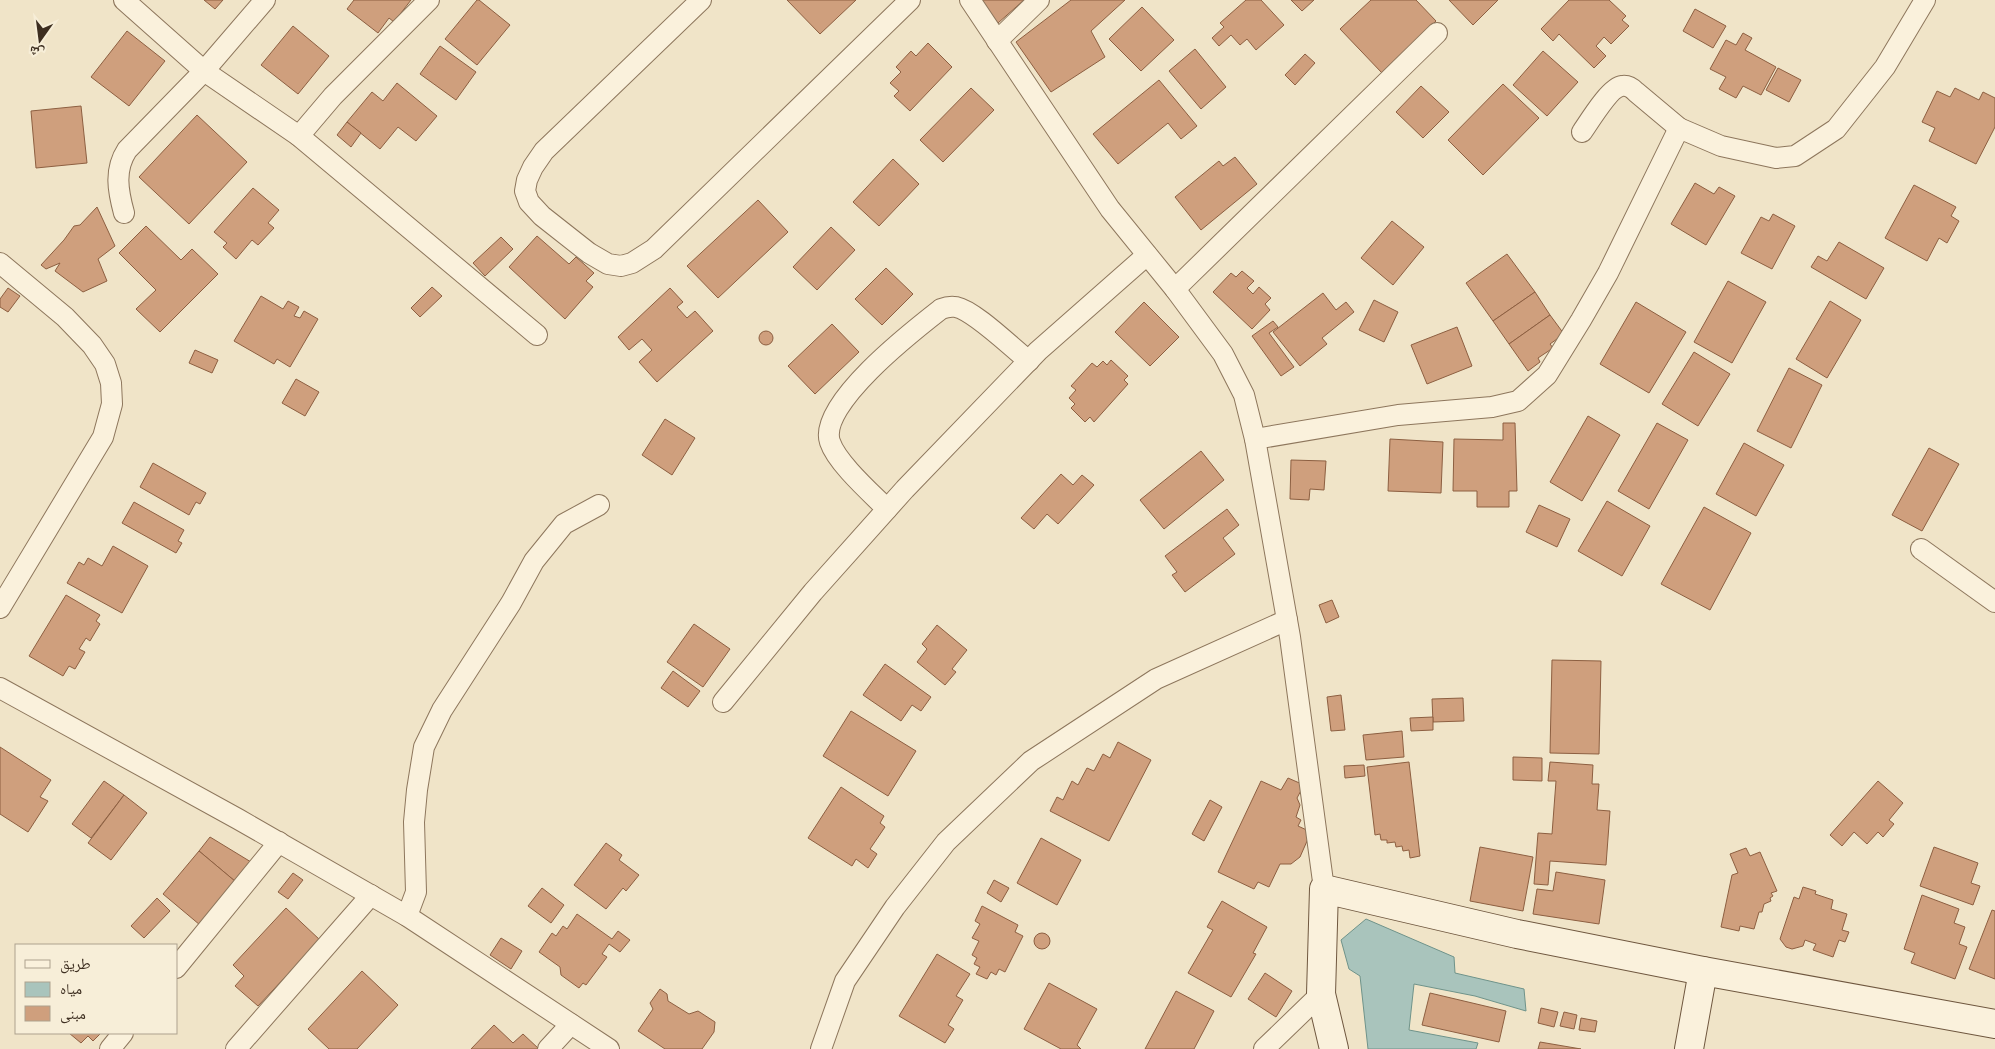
<svg xmlns="http://www.w3.org/2000/svg" width="1995" height="1049" font-family="Merriweather,'Noto Naskh Arabic',serif">
<rect width="100%" height="100%" fill="#f0e4c8"/>
<path fill="#a9c4bc" stroke="#6f938a" d="M1366,919L1454,957L1455,973L1524,989L1526,1011L1475,996L1414,984L1409,1030L1478,1043L1476,1049H1368L1360,976L1349,969L1341,940Z"/>
<g fill="#cf9f7d" stroke="#8d5f41">
<path d="M204,0H223L215,9Z"/>
<path d="M354,0H411L394,22L389,18L378,33L347,9Z"/>
<path d="M477,0H479L510,25L477,65L445,39Z"/>
<path d="M787,0H856L820,34Z"/>
<path d="M978,0H1024L998,23Z"/>
<path d="M1071,0H1125L1091,31L1105,57L1051,92L1016,42Z"/>
<path d="M1246,0H1261L1284,25L1256,50L1247,39L1240,45L1231,35L1219,46L1212,38L1224,27L1220,23Z"/>
<path d="M1291,0H1314L1302,11Z"/>
<path d="M1371,0H1416L1436,21L1382,73L1340,29Z"/>
<path d="M1449,0H1498L1473,25Z"/>
<path d="M1569,0H1609L1626,16L1622,20L1629,26L1611,44L1604,37L1596,46L1606,56L1594,68L1559,34L1553,41L1541,29Z"/>
<path d="M1142,7L1174,40L1141,71L1109,39Z"/>
<path d="M1695,9L1726,26L1713,48L1683,31Z"/>
<path d="M293,26L329,56L298,94L261,65Z"/>
<path d="M127,31L165,61L129,106L91,77Z"/>
<path d="M1743,33L1752,38L1745,50L1776,67L1761,95L1743,86L1736,98L1719,89L1726,77L1710,69L1726,40L1736,45Z"/>
<path d="M928,43L952,67L910,111L894,96L899,91L890,83L901,72L896,67L911,51L916,56Z"/>
<path d="M440,46L476,72L456,100L420,74Z"/>
<path d="M1195,49L1226,87L1201,109L1169,71Z"/>
<path d="M1543,51L1578,82L1547,116L1513,85Z"/>
<path d="M1305,54L1315,63L1295,85L1285,75Z"/>
<path d="M1778,68L1801,80L1789,102L1766,90Z"/>
<path d="M1159,80L1197,126L1181,139L1168,123L1118,164L1093,134Z"/>
<path d="M397,83L437,116L416,141L398,127L380,149L347,122L372,92L383,101Z"/>
<path d="M1503,84L1539,118L1483,175L1448,140Z"/>
<path d="M1421,86L1449,112L1423,138L1396,112Z"/>
<path d="M971,88L994,110L943,162L920,140Z"/>
<path d="M1955,88L1979,100L1983,92L1995,98V127L1976,164L1929,141L1935,128L1922,122L1937,91L1950,97Z"/>
<path d="M81,106L87,163L36,168L31,111Z"/>
<path d="M197,115L247,162L189,224L139,177Z"/>
<path d="M347,122L361,133L351,147L337,135Z"/>
<path d="M1235,157L1257,184L1201,230L1175,197L1219,161L1223,166Z"/>
<path d="M893,159L919,184L879,226L853,202Z"/>
<path d="M1695,183L1714,194L1719,187L1735,196L1706,245L1671,224Z"/>
<path d="M1914,185L1956,207L1951,216L1959,221L1947,243L1939,238L1927,261L1885,238Z"/>
<path d="M253,188L279,210L268,223L274,228L258,245L252,240L236,259L223,247L227,243L214,232Z"/>
<path d="M758,200L788,232L718,298L687,266Z"/>
<path d="M97,207L115,246L98,259L107,281L83,292L55,271L60,263L46,269L41,265L64,240L74,226L80,225Z"/>
<path d="M1773,214L1795,226L1772,269L1741,253L1761,217L1769,221Z"/>
<path d="M1392,221L1424,247L1393,285L1361,258Z"/>
<path d="M146,226L181,260L192,249L218,274L160,332L136,309L156,290L119,253Z"/>
<path d="M831,227L855,250L817,290L793,267Z"/>
<path d="M537,236L569,264L576,257L594,273L586,281L593,287L565,319L509,267Z"/>
<path d="M501,237L513,249L485,276L473,263Z"/>
<path d="M1839,242L1884,268L1866,299L1811,267L1818,256L1827,261Z"/>
<path d="M1507,254L1535,292L1493,321L1466,283Z"/>
<path d="M886,268L913,294L882,325L855,299Z"/>
<path d="M1242,271L1254,281L1247,288L1253,294L1259,287L1271,298L1265,304L1270,310L1252,329L1213,292L1231,273L1236,277Z"/>
<path d="M1728,281L1766,302L1732,363L1694,342Z"/>
<path d="M432,287L442,296L420,317L411,308Z"/>
<path d="M8,288L20,296L8,312L0,307V299Z"/>
<path d="M670,288L683,302L677,307L687,318L695,311L713,331L657,382L639,362L652,350L642,339L629,350L618,337Z"/>
<path d="M1535,292L1550,315L1509,344L1493,321Z"/>
<path d="M1323,293L1336,310L1346,302L1354,312L1322,338L1327,344L1300,366L1273,332Z"/>
<path d="M261,296L283,309L288,301L299,307L294,316L300,318L304,311L318,319L290,367L277,359L274,364L234,341Z"/>
<path d="M1374,300L1398,312L1384,342L1359,330Z"/>
<path d="M1830,301L1861,320L1827,378L1796,359Z"/>
<path d="M1144,302L1179,337L1150,366L1115,332Z"/>
<path d="M1636,302L1686,332L1649,393L1600,364Z"/>
<path d="M1550,315L1564,334L1550,344L1553,348L1538,358L1540,362L1528,371L1509,344Z"/>
<path d="M1273,321L1278,327L1269,333L1294,367L1281,376L1252,336Z"/>
<path d="M832,324L859,352L815,394L788,366Z"/>
<path d="M1457,327L1472,366L1427,384L1411,345Z"/>
<circle cx="766" cy="338" r="7"/>
<path d="M195,350L218,360L212,373L189,363Z"/>
<path d="M1694,352L1730,374L1698,426L1662,404Z"/>
<path d="M1111,360L1128,376L1124,380L1128,384L1094,422L1090,417L1085,422L1071,408L1075,404L1069,398L1076,390L1071,386L1092,363L1097,367L1103,361L1107,365Z"/>
<path d="M1789,368L1822,385L1791,448L1757,431Z"/>
<path d="M296,379L319,392L305,416L282,403Z"/>
<path d="M1588,416L1620,435L1582,501L1550,482Z"/>
<path d="M665,419L695,438L672,475L642,455Z"/>
<path d="M1503,423H1515L1517,491H1509V507H1477V491H1453L1454,439L1503,440Z"/>
<path d="M1657,423L1688,440L1649,509L1618,491Z"/>
<path d="M1390,439L1443,442L1441,493L1388,491Z"/>
<path d="M1744,443L1784,465L1756,516L1716,494Z"/>
<path d="M1929,448L1959,464L1922,531L1892,515Z"/>
<path d="M1201,451L1224,480L1164,529L1140,500Z"/>
<path d="M1291,460L1326,461L1324,490L1310,489L1309,500L1290,499Z"/>
<path d="M153,463L206,493L200,504L196,502L189,515L140,487Z"/>
<path d="M1061,474L1073,485L1082,475L1094,485L1058,524L1047,514L1034,529L1021,518Z"/>
<path d="M1607,501L1650,526L1622,576L1578,551Z"/>
<path d="M134,502L184,530L178,541L182,543L176,553L122,523Z"/>
<path d="M1539,505L1570,519L1557,547L1526,532Z"/>
<path d="M1704,507L1751,533L1710,610L1661,584Z"/>
<path d="M1227,509L1239,525L1223,538L1235,554L1185,592L1172,575L1177,572L1165,556Z"/>
<path d="M113,546L148,566L122,613L67,583L79,562L84,565L88,558L102,566Z"/>
<path d="M66,595L100,615L96,621L100,624L90,641L86,638L79,649L85,652L75,669L69,666L63,676L29,656Z"/>
<path d="M1332,600L1339,617L1326,623L1319,605Z"/>
<path d="M694,624L730,649L703,687L667,662Z"/>
<path d="M937,625L967,650L952,669L956,672L945,685L917,662L927,649L922,644Z"/>
<path d="M1552,660L1601,661L1599,754L1550,753Z"/>
<path d="M885,664L931,697L921,711L912,705L901,721L863,695Z"/>
<path d="M673,671L700,691L688,707L661,688Z"/>
<path d="M1341,695L1345,730L1331,731L1327,697Z"/>
<path d="M1463,698L1464,721L1433,722L1432,699Z"/>
<path d="M851,711L916,751L888,796L823,756Z"/>
<path d="M1433,717V730L1411,731L1410,718Z"/>
<path d="M1402,731L1404,757L1366,760L1363,735Z"/>
<path d="M1118,742L1151,760L1109,841L1050,811L1057,797L1063,800L1072,781L1078,785L1087,768L1094,771L1103,754L1110,758Z"/>
<path d="M0,747L51,780L40,797L48,801L28,832L0,814Z"/>
<path d="M1513,757L1542,758V781L1513,780Z"/>
<path d="M1409,762L1420,856L1410,858L1409,850L1403,851L1402,846L1396,847L1395,842L1387,843V840H1381L1380,834L1375,835L1367,767Z"/>
<path d="M1550,762L1593,765L1592,784H1599L1597,810L1610,811L1606,865L1550,861L1548,885L1534,884L1538,833L1552,834L1556,781H1548Z"/>
<path d="M1364,765L1365,776L1345,778L1344,766Z"/>
<path d="M1288,778L1304,785L1297,798L1300,805L1296,817L1301,820L1298,826L1311,832L1300,857L1291,864H1280L1269,887L1258,882L1254,889L1218,872L1261,781L1281,790Z"/>
<path d="M104,781L124,795L91,838L72,824Z"/>
<path d="M1878,781L1903,803L1889,820L1894,824L1883,837L1878,832L1867,844L1854,832L1842,846L1830,835Z"/>
<path d="M841,787L884,816L880,823L885,827L870,849L877,854L868,868L856,859L852,866L808,838Z"/>
<path d="M124,795L147,813L111,860L88,843Z"/>
<path d="M1210,800L1222,807L1204,841L1192,834Z"/>
<path d="M210,837L251,862L236,882L199,851Z"/>
<path d="M1041,838L1081,860L1057,905L1017,883Z"/>
<path d="M606,843L622,855L619,860L639,875L626,891L623,888L606,909L574,885Z"/>
<path d="M1480,847L1533,857L1523,911L1470,901Z"/>
<path d="M1934,847L1978,863L1971,883L1980,886L1973,905L1920,886Z"/>
<path d="M1746,848L1750,856L1760,852L1777,891L1771,893L1773,896L1770,898L1771,901L1764,904L1762,912H1759L1754,929L1740,926L1739,931L1721,927L1732,875L1738,873L1730,854Z"/>
<path d="M199,851L236,882L200,925L163,894Z"/>
<path d="M1556,872L1605,880L1599,924L1533,914L1537,889L1553,891Z"/>
<path d="M293,873L303,880L288,899L278,892Z"/>
<path d="M994,880L1009,888L1001,902L987,893Z"/>
<path d="M1803,887L1816,891L1815,894L1833,900L1831,909L1847,914L1842,930L1849,932L1845,942L1839,940L1833,957L1813,950L1816,944L1805,940L1803,946L1792,949L1786,947L1780,939L1794,897L1799,899Z"/>
<path d="M542,888L564,905L551,923L528,906Z"/>
<path d="M1922,895L1959,909L1954,923L1965,927L1959,944L1967,947L1955,979L1911,963L1915,953L1904,949Z"/>
<path d="M157,898L170,911L144,938L131,926Z"/>
<path d="M1222,901L1267,927L1253,953L1256,954L1231,997L1188,973L1213,930L1207,927Z"/>
<path d="M982,906L1018,925L1015,932L1023,936L1005,972L999,969L996,975L991,972L987,979L976,974L980,967L974,964L977,958L972,955L979,941L972,938L980,924L975,921Z"/>
<path d="M286,908L320,940L258,1006L235,986L244,976L233,965Z"/>
<path d="M1992,910L1995,911V979L1969,969Z"/>
<path d="M577,914L612,939L618,931L630,940L620,952L609,944L602,954L607,957L586,985L583,983L579,988L561,975L560,967L539,952L552,933L556,936L563,926L567,929Z"/>
<circle cx="1042" cy="941" r="8"/>
<path d="M501,938L522,951L511,969L490,955Z"/>
<path d="M937,954L970,974L956,996L963,1000L948,1025L954,1029L945,1043L899,1016Z"/>
<path d="M362,971L398,1005L357,1049H329L308,1029Z"/>
<path d="M1265,973L1292,991L1276,1017L1248,999Z"/>
<path d="M1049,983L1097,1009L1077,1045L1081,1049H1061L1024,1029Z"/>
<path d="M660,989L667,994L668,1001L689,1014L698,1011L715,1022L714,1032L702,1049H665L638,1031L653,1009L650,1003Z"/>
<path d="M1176,991L1214,1011L1194,1049H1145Z"/>
<path d="M1430,993L1506,1011L1499,1042L1422,1025Z"/>
<path d="M1541,1008L1558,1012L1554,1027L1538,1023Z"/>
<path d="M1564,1012L1577,1015L1574,1029L1560,1026Z"/>
<path d="M1581,1018L1597,1021L1595,1032L1579,1030Z"/>
<path d="M494,1025L513,1043L523,1034L539,1049H471Z"/>
<path d="M69,1033H101L93,1041L88,1036L81,1043Z"/>
<path d="M1540,1042L1581,1049H1538Z"/>
</g>
<g fill="none" stroke-linecap="round" stroke-linejoin="round">
<g stroke="#8d765c" stroke-width="22">
<g id="street">
<path d="M124,0L204,71L299,136L537,335"/>
<path d="M701,0L544,151L533,167L527,180L525,191L529,202L542,216L589,253L608,264L621,266L632,263L654,249L910,0"/>
<path d="M970,0L1110,209L1175,289L1223,354L1244,395L1255,439L1290,637L1324,889"/>
<path d="M997,41L1039,0"/>
<path d="M1582,132C1589,122 1610,87 1622,86C1628,85 1632,88 1636,92L1679,128"/>
<path d="M299,136L333,96L429,0"/>
<path d="M124,213C118,191 114,170 127,150L204,71L265,0"/>
<path d="M0,263L65,317L92,345L105,364L111,383L112,404L103,437L0,608"/>
<path d="M1175,289L1437,33"/>
<path d="M1255,439L1398,415L1492,407L1518,401L1547,375L1581,320L1608,273L1679,128L1721,146L1776,158L1795,156L1836,129L1885,67L1925,0"/>
<path d="M887,509C871,493 837,463 830,442C817,405 914,330 941,309C946,307 950,306 956,307C975,311 1012,348 1029,361"/>
<path d="M1921,549L1995,602"/>
<path d="M0,688L238,819L407,916L609,1049"/>
<path d="M723,702L813,592L905,489L1038,351L1147,255"/>
<path d="M407,916L416,892L414,822L417,790L424,747L442,710L511,603L534,561L564,524L599,505"/>
<path d="M176,968L279,842"/>
<path d="M110,1049L123,1033"/>
<path d="M236,1049L371,895"/>
<path d="M548,1049L571,1024"/>
<path d="M821,1049L845,981L895,907L946,842L1031,761L1156,679L1287,620"/>
<path d="M1264,1049L1321,994"/>
</g>
</g>
<g stroke="#6f573f" stroke-width="30">
<g id="secondary">
<path d="M1334,1049L1321,994L1324,889L1517,934L1703,971L1995,1024"/>
<path d="M1689,1049L1703,971"/>
</g>
</g>
<use href="#street" stroke="#faf1dc" stroke-width="20"/>
<use href="#secondary" stroke="#faf1dc" stroke-width="28"/>
</g>
<rect x="15" y="944" width="162" height="90" fill="#f7eed8" stroke="#ada18e"/>
<rect x="25" y="960" width="25" height="8" fill="#faf1dc" stroke="#ada18e"/>
<text x="60" y="969" font-size="15" fill="#3d2e20">طريق</text>
<rect x="25" y="982" width="25" height="15" fill="#a9c4bc" stroke="#ada18e"/>
<text x="60" y="994" font-size="15" fill="#3d2e20">مياه</text>
<rect x="25" y="1006" width="25" height="15" fill="#cf9f7d" stroke="#ada18e"/>
<text x="60" y="1019" font-size="15" fill="#3d2e20">مبنى</text>
<g transform="translate(40 40) rotate(194)" stroke="#f7eed8" stroke-width="4" paint-order="stroke">
<path d="M0-4L9 19L0 12L-9 19Z" fill="#3d2e20"/>
<text y="-8" font-size="14" font-weight="bold" text-anchor="middle" fill="#3d2e20">ش</text>
</g>
</svg>
